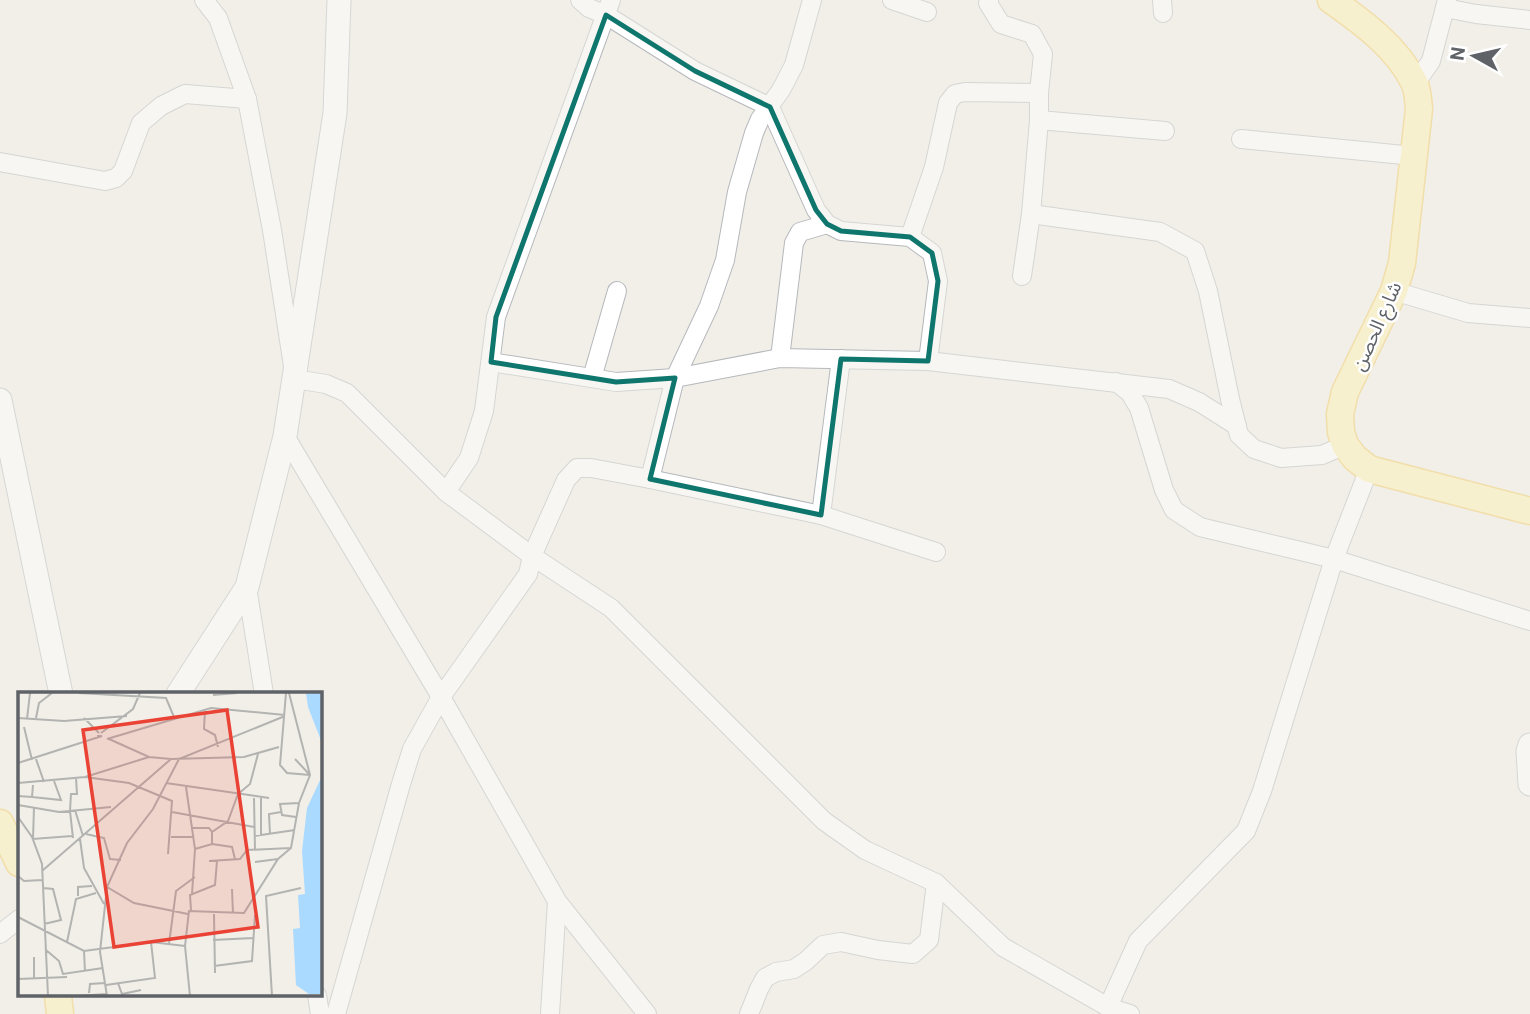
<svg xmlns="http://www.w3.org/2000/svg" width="1530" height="1014" font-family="Roboto,'Noto Sans Arabic',sans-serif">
<rect width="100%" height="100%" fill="#f1efe8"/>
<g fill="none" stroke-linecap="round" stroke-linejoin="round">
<g stroke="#b5b8bc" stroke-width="20">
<g id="street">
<path d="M204,0L218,18L247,99L272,230L295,379L326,384L347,393L446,492L532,556L611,608L824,821L865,850L936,883L1003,947L1108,1007L1130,1014"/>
<path d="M580,0L589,8L606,15L695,71L770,107L816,210L827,224L841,231L910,237L932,253L938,281L928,361"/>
<path d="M892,0L927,12"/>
<path d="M989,0L988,3L1001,24L1032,34L1043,54L1039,93V120L1031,214L1022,276"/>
<path d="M1162,0L1163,13"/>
<path d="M1445,8L1476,14L1530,20"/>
<path d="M1415,84L1431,61L1447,0"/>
<path d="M1039,120L1165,131"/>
<path d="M1241,139L1414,156"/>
<path d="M0,162L105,181L116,178L123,171L141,123L161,106L185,94L247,99"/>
<path d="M1031,214L1160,232L1195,251L1208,291L1230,399L1239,435L1254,449L1281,458L1322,455L1345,445"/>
<path d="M910,237L934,167L948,103L955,94L965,92L1039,93"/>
<path d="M1394,291L1468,313L1530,318"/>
<path d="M780,358L794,243L800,232L827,224"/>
<path d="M491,362L616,382L675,378L780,358L928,361L1169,389L1199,402L1237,426"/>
<path d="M592,378L617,291"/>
<path d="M1116,382L1130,393L1139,408L1164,490L1174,510L1200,527L1334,559L1530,621"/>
<path d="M285,436L441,697L557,901L647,1014"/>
<path d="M650,479L675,378L709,306L725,260L737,192L754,133L760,119L781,90L794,65L812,0"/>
<path d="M446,492L469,458L484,411L496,317L611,0"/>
<path d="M821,515L841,359"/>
<path d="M247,587L264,694"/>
<path d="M0,934L19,919"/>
<path d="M317,995L320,1014"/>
<path d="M1108,1007L1138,941L1246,831L1262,791L1334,559L1369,469"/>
<path d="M336,1014L401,784L412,749L441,697L528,574L532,556L566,480L577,468H591L650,479L821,515L936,552"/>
<path d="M550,1014L557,901"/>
<path d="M749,1014L759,989L765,978L776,972L794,969L806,961L823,945L841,942L878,950L913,954L929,940L936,883"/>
</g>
</g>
<g stroke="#b6babf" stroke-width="25">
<g id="secondary">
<path d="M0,400L61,694"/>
<path d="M178,694L247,587L285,436L335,113L339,0"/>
<path d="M1530,745L1528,751L1530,784"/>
</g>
</g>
<g stroke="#f2c960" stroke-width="29">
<g id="primary">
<path d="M1331,0C1362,22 1397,47 1414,82C1418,90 1418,100 1419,109L1402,263L1394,291L1345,392L1340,414L1341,432L1345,445L1355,458L1369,469L1530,511"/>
<path d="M0,823L19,863"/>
<path d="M58,995L60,1014"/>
</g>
</g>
<use href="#street" stroke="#fff" stroke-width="18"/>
<use href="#secondary" stroke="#fff" stroke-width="23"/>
<use href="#primary" stroke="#fff2af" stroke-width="26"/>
</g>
<path d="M0 0H1530V1014H0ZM606,15L695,71L770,107L816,210L827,224L841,231L910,237L932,253L938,281L928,361L841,359L821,515L650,479L675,378L616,382L491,362L496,317Z" fill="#f1efe8" fill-opacity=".55" fill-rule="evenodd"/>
<path fill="none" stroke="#0f766e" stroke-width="5" stroke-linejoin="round" d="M606,15L695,71L770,107L816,210L827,224L841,231L910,237L932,253L938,281L928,361L841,359L821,515L650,479L675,378L616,382L491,362L496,317Z"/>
<g text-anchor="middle" stroke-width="5" stroke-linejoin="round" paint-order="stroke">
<g font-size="19" fill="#5f6368" stroke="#fff">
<text transform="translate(1376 326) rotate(-66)" y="7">شارع الحصن</text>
</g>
</g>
<g transform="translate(18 692)">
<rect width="304" height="304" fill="#f1efe8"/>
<path d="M288,1H304V51L290,15ZM304,84V302H291L278,293L275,237L282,236L280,203L287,202L284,159L289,116Z" fill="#aadaff"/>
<path fill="none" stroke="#b3b3b1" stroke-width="2" d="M61,1L148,6L156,25M268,1L262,73L269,81L292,83M195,3L219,1M187,18L186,37L197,43L200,55M0,26L46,29L109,24M18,26L21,11L34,1M66,26L81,41M9,27L12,1M6,35L14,68M83,41L115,17L122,1M89,47L193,16L267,23M91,47L131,65L153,67L226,65L261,55M18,67L26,90M277,67L292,83M0,71L84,44H79M67,85L111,91L154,109L150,162M0,91L67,85L131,65M148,91L251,106M168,95L177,157L174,202M0,104L14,105L15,93M14,105L43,108L36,89M236,106L237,158M0,113L41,120L93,115M16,115L15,147L54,144M57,118L65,144M154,120L236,135M0,125L14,145L24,172L30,304M278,125L264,123L262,112L281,111M174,136H191L194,140M68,142L86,146L92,167L103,168M252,142L251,122L263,120M243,143V106M236,144L277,138M153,145H175M55,146L52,119L53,102H59L58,86M62,147L66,176L86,212M194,152V140L210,129L220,102L232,92L240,62M177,157L194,152L214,155L217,167M191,169L222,167L229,158L273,156M237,170L260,167M24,179L153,67M0,184L6,189L24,188M89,195L116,211L170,222M25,196L35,197L43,228L26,232M214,197L215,222M60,204V195L74,194M173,218L172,203L197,193L199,169M196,222L197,281M0,225L66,259L133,250L167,254M195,248L235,246M49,250L58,207L78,201M151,252L158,199L177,185M28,258L41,269L45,282L85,276M66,259L67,280M196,274L234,269L237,223M0,287L49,285M16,287V265M100,291L104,302L123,298M88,293L137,286L133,250M71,301L72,292L87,291M59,304L89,302M89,304L82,260L89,195L109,151L135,117L161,67L267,24M172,304L167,254L171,219L226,221L260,167L273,156L281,111L292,83L271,1M254,304L248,204L283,196"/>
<path fill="#ea4335" fill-opacity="0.15" stroke="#ea4335" stroke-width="3.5" d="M209,18L240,235L96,255L65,38Z"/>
<rect width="304" height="304" fill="none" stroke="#5f6368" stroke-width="3.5"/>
</g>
<g transform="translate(1474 56) rotate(278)" stroke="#ffffff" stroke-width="5" paint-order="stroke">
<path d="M0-5L12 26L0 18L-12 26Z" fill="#5f6368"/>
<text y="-10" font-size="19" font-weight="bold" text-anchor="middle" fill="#5f6368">N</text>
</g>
</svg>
